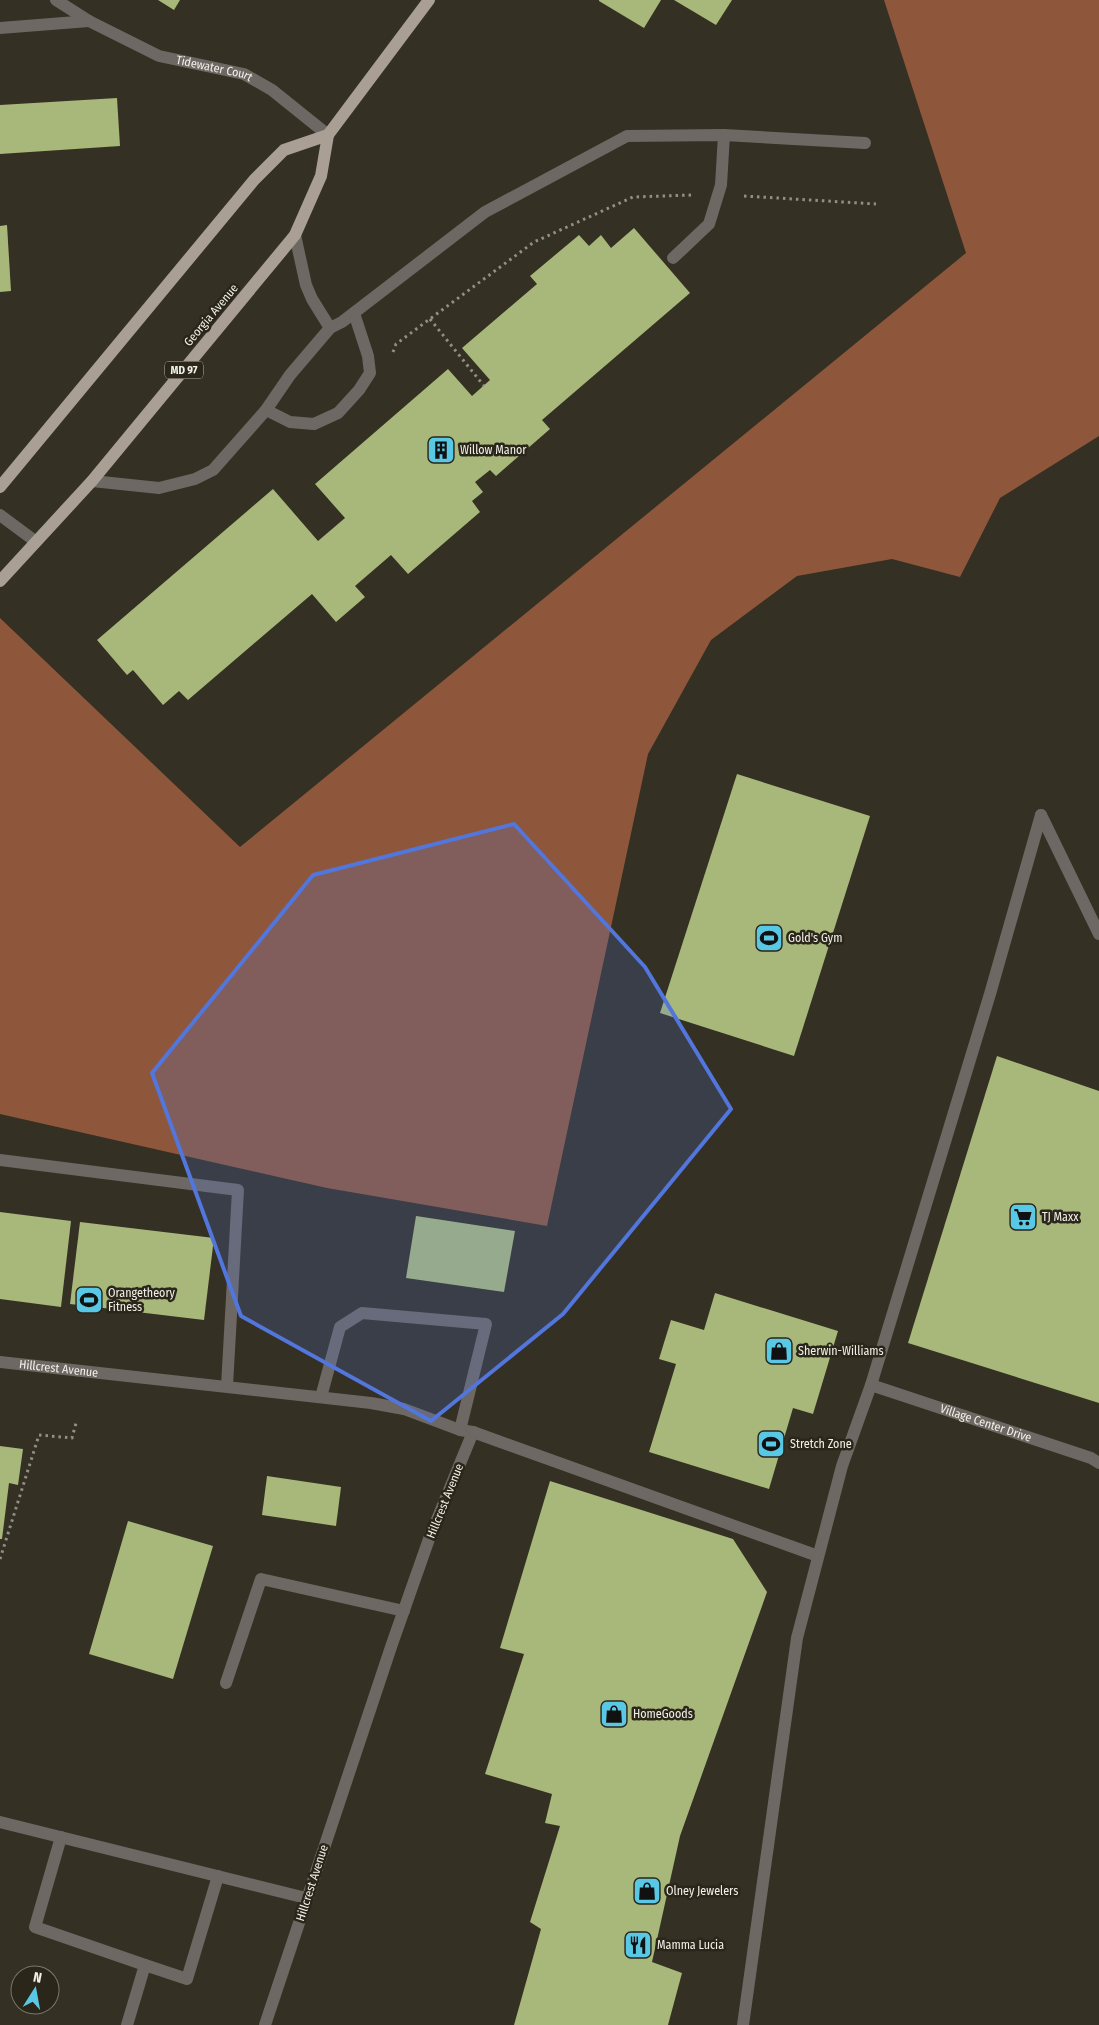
<svg xmlns="http://www.w3.org/2000/svg" width="1099" height="2025" font-family="'Fira Sans Condensed',sans-serif">
<rect width="100%" height="100%" fill="#343023"/>
<path fill="#8e573c" d="M884,0H1099V436L1000,498L960,577L892,559L797,576L711,640L648,754L547,1226L327,1188L0,1114V618L240,847L966,253Z"/>
<g fill="#a8b77a">
<path d="M158,0H180L174,10Z"/>
<path d="M599,0H661L644,28L599,1Z"/>
<path d="M674,0H732L716,25Z"/>
<path d="M117,98L120,146L0,154V105Z"/>
<path d="M7,225L11,291L0,292V226Z"/>
<path d="M634,228L690,293L542,420L550,429L496,476L490,470L475,482L483,492L472,501L480,512L408,574L391,555L355,586L365,597L336,622L312,594L188,700L179,691L163,705L133,670L127,675L97,640L273,489L318,541L345,518L315,484L448,369L472,396L490,380L462,348L537,284L530,276L579,235L589,246L601,235L611,248Z"/>
<path d="M737,774L870,816L794,1056L660,1013Z"/>
<path d="M997,1056L1099,1091V1403L908,1343Z"/>
<path d="M0,1212L71,1221L61,1307L0,1299Z"/>
<path d="M416,1216L515,1231L504,1292L406,1278Z"/>
<path d="M80,1222L214,1238L204,1320L70,1304Z"/>
<path d="M715,1293L838,1331L813,1414L793,1408L769,1489L649,1452L676,1364L659,1359L671,1320L704,1330Z"/>
<path d="M0,1446L23,1449L18,1485L9,1483L2,1539H0Z"/>
<path d="M267,1476L341,1487L336,1526L262,1515Z"/>
<path d="M550,1481L733,1539L767,1592L680,1836L652,1962L682,1973L668,2025H514L541,1929L530,1922L560,1826L545,1823L552,1794L485,1774L524,1654L500,1648Z"/>
<path d="M128,1521L213,1546L173,1679L89,1654Z"/>
</g>
<g fill="none" stroke-linecap="round" stroke-linejoin="round">
<g stroke="#928f85" stroke-width="3" stroke-dasharray="2.5 4" stroke-linecap="butt">
<path d="M744,196L876,204"/>
<path d="M430,319L484,386"/>
<path d="M393,352L396,344L534,242L633,197L693,195"/>
<path d="M0,1559L39,1435L72,1438L76,1423"/>
</g>
<g stroke="#6d6863" stroke-width="12">
<path id="s1" d="M56,0L89,21L159,56L244,74L272,90L328,135"/>
<path d="M0,28L89,21"/>
<path d="M295,235L306,285L312,299L330,328"/>
<path d="M673,258L709,224L721,185L724,135"/>
<path d="M266,410L290,422L314,424L338,413L359,390L370,373L368,356L354,313"/>
<path d="M92,481L159,488L195,479L213,470L266,410L290,375L330,328L342,322L485,212L627,136L724,135L865,143"/>
<path d="M0,515L35,541"/>
<path d="M1041,815L1099,934"/>
<path d="M0,1160L238,1190L227,1386"/>
<path id="s2" d="M0,1362L371,1403L404,1409L460,1430L473,1432L429,1539L392,1644L265,2025"/>
<path id="s3" d="M871,1385L1091,1458L1099,1463"/>
<path d="M321,1397L340,1327L362,1313L486,1324L460,1430"/>
<path d="M473,1432L818,1556"/>
<path d="M226,1683L261,1579L404,1611"/>
<path d="M0,1822L306,1898"/>
<path d="M61,1837L35,1927L145,1965"/>
<path d="M127,2025L145,1965L187,1979L218,1876"/>
<path d="M743,2025L797,1638L842,1466L871,1385L990,994L1041,815"/>
</g>
<g stroke="#a99f94" stroke-width="12">
<path d="M0,487L254,180L284,150L328,135"/>
<path d="M0,581L92,481L295,235L321,176L328,135L429,0"/>
</g>
</g>
<path fill="#5276dc" fill-opacity="0.2" stroke="#5276dc" stroke-width="4" stroke-linejoin="round" d="M514,824L645,967L731,1109L563,1314L431,1421L241,1316L152,1073L313,875Z"/>
<defs>
<g id="building-square" transform="scale(1.4375)"><rect x="-9" y="-9" width="18" height="18" rx="4" fill="#59c8e5" stroke="#2a261a"/><path d="M-4-6H4V6H1V3H-1V6H-4ZM-2.5-4.3h1.7v1.8h-1.7ZM.8-4.3h1.7v1.8H.8ZM-2.5-1h1.7V.8h-1.7ZM.8-1h1.7V.8H.8Z" fill="#111"/></g>
<g id="stadium-square" transform="scale(1.4375)"><rect x="-9" y="-9" width="18" height="18" rx="4" fill="#59c8e5" stroke="#2a261a"/><path d="M0-5a6.5 5 0 1 0 0 10a6.5 5 0 1 0 0-10ZM-3.5-1.8h7v3.6h-7Z" fill="#111"/></g>
<g id="supermarket-square" transform="scale(1.4375)"><rect x="-9" y="-9" width="18" height="18" rx="4" fill="#59c8e5" stroke="#2a261a"/><path d="M-6-5.5h2.5l.6 2H6L4.5 2H-2.5L-4.4-4H-6ZM-1.5 3.2a1.3 1.3 0 1 0 .1 0ZM3 3.2a1.3 1.3 0 1 0 .1 0Z" fill="#111"/></g>
<g id="shop-square" transform="scale(1.4375)"><rect x="-9" y="-9" width="18" height="18" rx="4" fill="#59c8e5" stroke="#2a261a"/><path d="M-5-2.5h2.3a2.7 3.5 0 0 1 5.4 0H5L5.5 6h-11ZM-1.5-2.5h3a1.5 2.3 0 0 0-3 0Z" fill="#111"/></g>
<g id="restaurant-square" transform="scale(1.4375)"><rect x="-9" y="-9" width="18" height="18" rx="4" fill="#59c8e5" stroke="#2a261a"/><path d="M-5-6h1v4h1v-4h1v4h1v-4h1v5L-1.5 .5V6h-2V.5L-5-1ZM5-6V6H3V1.5H1.5Q1.5-4 5-6Z" fill="#111"/></g>
</defs>
<g fill-rule="evenodd">
<use href="#building-square" x="441" y="450"/>
<use href="#stadium-square" x="769" y="938"/>
<use href="#supermarket-square" x="1023" y="1217"/>
<use href="#stadium-square" x="89" y="1300"/>
<use href="#shop-square" x="779" y="1351"/>
<use href="#stadium-square" x="771" y="1444"/>
<use href="#shop-square" x="614" y="1714"/>
<use href="#shop-square" x="647" y="1891"/>
<use href="#restaurant-square" x="638" y="1945"/>
</g>
<g text-anchor="middle" stroke-width="5" stroke-linejoin="round" paint-order="stroke">
<rect fill="#2a261a" stroke="#b6b3aa" stroke-width="1" x="165" y="361.5" width="38" height="17" rx="4"/>
<g font-size="11" font-weight="bold" fill="#f2f0e8">
<text x="184" y="374">MD 97</text>
</g>
<g font-size="12" fill="#f2f0e8" stroke="#2a261a">
<text dy="4" stroke="none"><textPath href="#s1" startOffset="174">Tidewater Court</textPath></text>
<text transform="translate(211 315) rotate(-50)" y="4">Georgia Avenue</text>
<text dy="4" stroke="none"><textPath href="#s2" startOffset="59">Hillcrest Avenue</textPath></text>
<text dy="4" stroke="none"><textPath href="#s3" startOffset="121">Village Center Drive</textPath></text>
<text transform="translate(445 1501) rotate(-68)" y="4">Hillcrest Avenue</text>
<text transform="translate(312 1883) rotate(-72)" y="4">Hillcrest Avenue</text>
</g>
<g font-size="12" fill="#f2f0e8" stroke="#2a261a" text-anchor="start">
<text x="460" y="454">Willow Manor</text>
<text x="788" y="942">Gold's Gym</text>
<text x="1042" y="1221">TJ Maxx</text>
<text x="108" y="1297">Orangetheory<tspan x="108" dy="14">Fitness</tspan></text>
<text x="798" y="1355">Sherwin-Williams</text>
<text x="790" y="1448">Stretch Zone</text>
<text x="633" y="1718">HomeGoods</text>
<text x="666" y="1895">Olney Jewelers</text>
<text x="657" y="1949">Mamma Lucia</text>
</g>
</g>
<g transform="translate(35 1990) rotate(11)"><circle r="24" fill="#2a261a" stroke="#7a776c"/>
<path d="M0-4L9 19L0 12L-9 19Z" fill="#59c8e5"/>
<text y="-8" font-size="14" font-weight="bold" text-anchor="middle" fill="#f2f0e8">N</text>
</g>
</svg>
